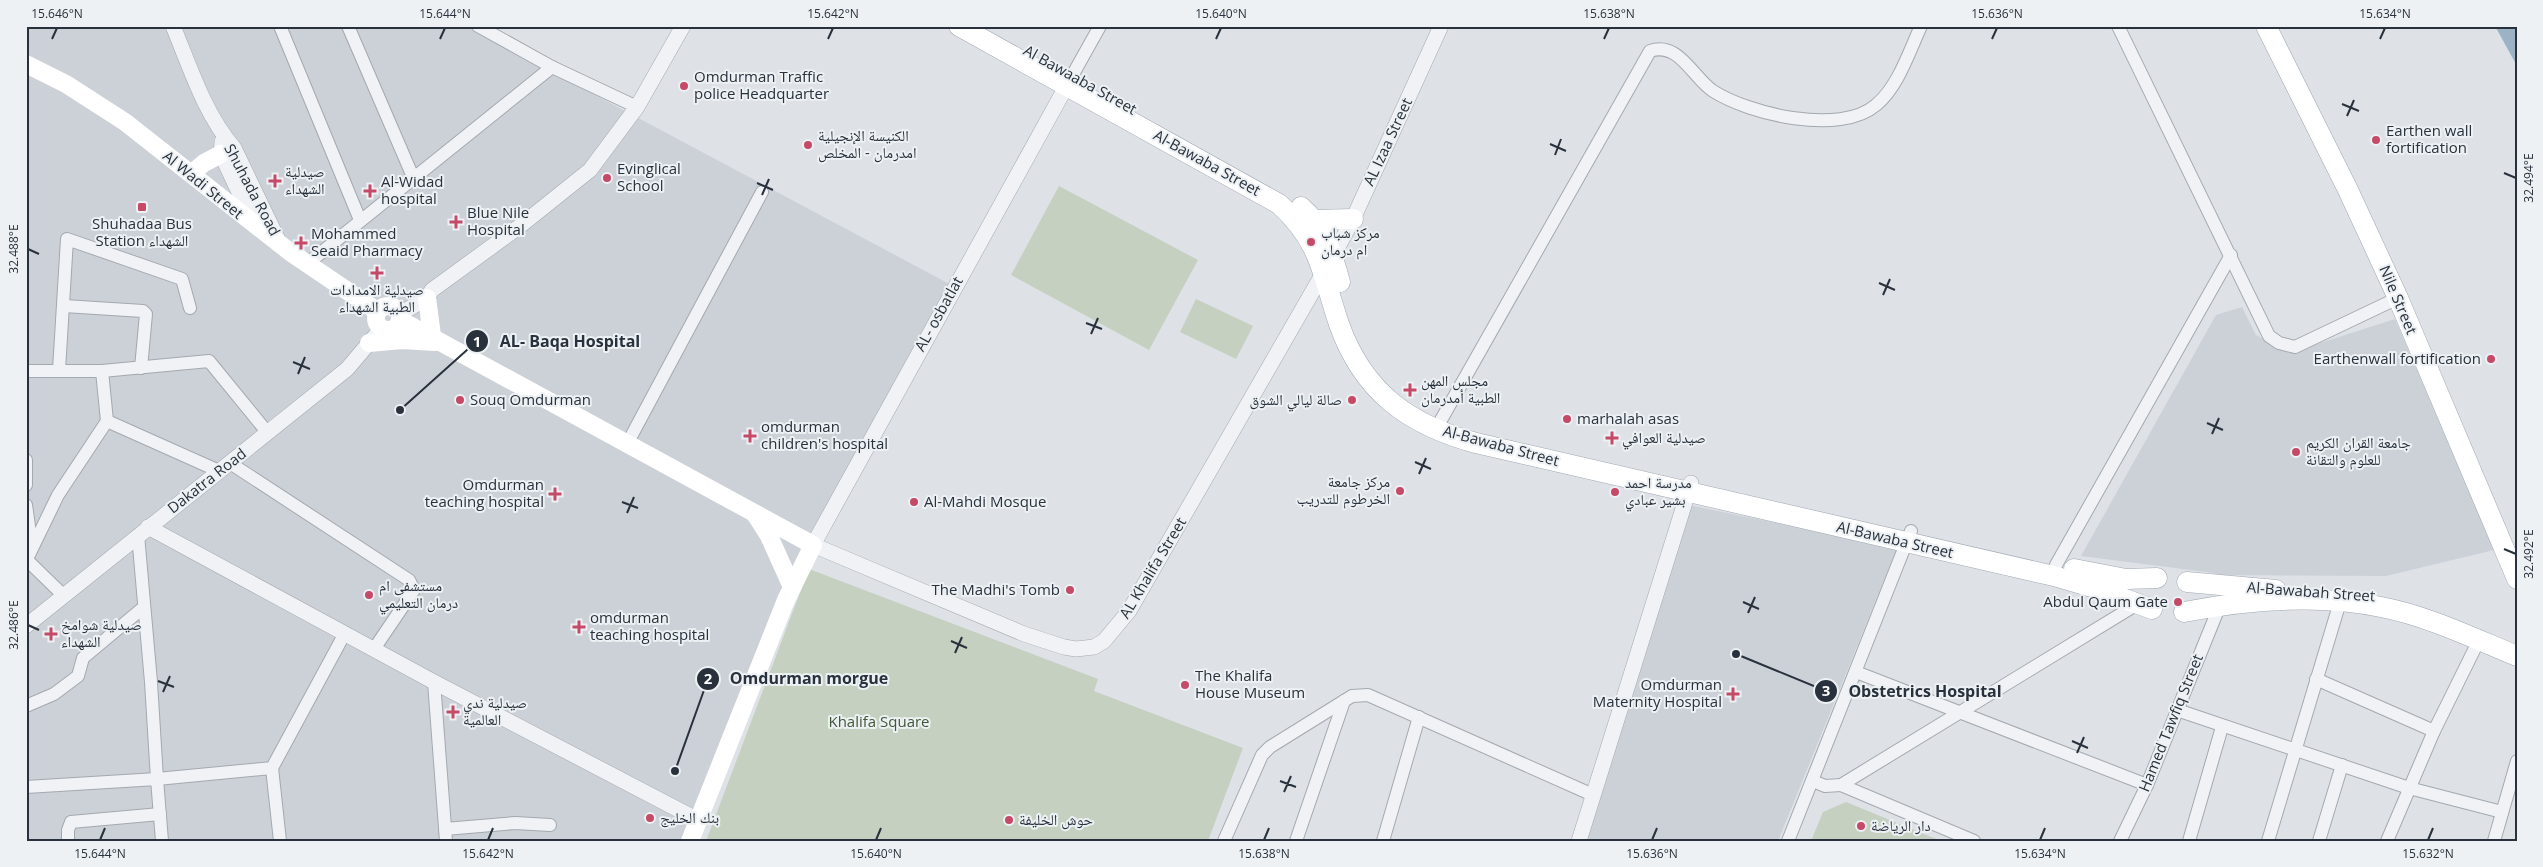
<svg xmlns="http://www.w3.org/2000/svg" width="2543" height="867" font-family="'Open Sans','Noto Naskh Arabic',sans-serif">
<rect width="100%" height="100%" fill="#dee2e7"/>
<g fill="#ccd1d8">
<path d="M26,26H466L955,287L831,512L683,841H26Z"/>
<path d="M2242,307L2256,335L2289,353L2395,319L2494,550L2386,576L2217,575L2214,573L2081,556L2216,315Z"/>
<path d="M1689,505L1897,548L1778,841H1584Z"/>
</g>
<g fill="#c5d0c0">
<path d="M1059,186L1198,260L1149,350L1011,275Z"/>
<path d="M1196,299L1253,326L1236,359L1180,332Z"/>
<path d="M809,569L1098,679L1094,691L1243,748L1208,841H706Z"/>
<path d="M1846,802L1941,841H1811L1823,812Z"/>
</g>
<path fill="#9bb3c5" d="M2495,26H2517V66Z"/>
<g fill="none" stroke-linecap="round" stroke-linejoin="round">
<g stroke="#a4a9b0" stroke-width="14">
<g id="minor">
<path d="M280,26L360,220"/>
<path d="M348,26L413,177"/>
<path d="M478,26L552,67L637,107"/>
<path d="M2118,26L2269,336L2279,343L2295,347L2398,298"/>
<path d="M1072,76L1100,26"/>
<path d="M307,264L552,67"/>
<path d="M64,306L143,311L146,314L141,368"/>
<path d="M59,370L67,239L182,279L190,308"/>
<path d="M26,371H102L209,361L267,432"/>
<path d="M102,371L107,421L219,471"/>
<path d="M1441,420L1650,51C1679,41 1693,78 1713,91C1749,114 1840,136 1876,105C1898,87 1909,52 1921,26"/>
<path d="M627,444L762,192"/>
<path d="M26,460V485"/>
<path d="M230,463L409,580L414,590L374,649"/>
<path d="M26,505L32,547"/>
<path d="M138,535L151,682L157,779L272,768L345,633"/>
<path d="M26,559L64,596"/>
<path d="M27,559L58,495L107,421"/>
<path d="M2056,565L2231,255"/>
<path d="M1856,672L2147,785"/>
<path d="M2316,679L2434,731"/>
<path d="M434,682L446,841"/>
<path d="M26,706L54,694L78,676L83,658L144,607"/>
<path d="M2177,710L2409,788L2502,812"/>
<path d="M272,768L280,841"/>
<path d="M1813,781L1825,786L1841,785L2139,603"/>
<path d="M1841,785L1974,841"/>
<path d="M26,787L157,779L162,841"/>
<path d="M445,829L515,823L550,825"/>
<path d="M68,841V830L71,822L160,814"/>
<path d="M1224,841L1262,755L1270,747L1352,696L1368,695L1593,795"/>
<path d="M1296,841L1344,701"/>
<path d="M1383,841L1419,717"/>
<path d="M1788,841L1911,531"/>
<path d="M2120,841L2147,785L2220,605"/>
<path d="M2189,841L2222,727"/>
<path d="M2268,841L2340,602"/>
<path d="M2319,841L2342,765"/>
<path d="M2387,841L2434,731L2479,640"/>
<path d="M2494,841L2517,761"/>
</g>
</g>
<g stroke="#a4a9b0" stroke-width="16">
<g id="tertiary">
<path d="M173,26C190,67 205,115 234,148L280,244"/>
<path d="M1072,76L813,545L1024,634L1064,647L1076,649L1094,647L1104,641L1129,611L1333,256L1353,219L1441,26"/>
<path d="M222,142L221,154L254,224"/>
<path d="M400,314L427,298L432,290L520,226L590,170L637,107L683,26"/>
<path d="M148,527L434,682L698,820"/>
<path d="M26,626L347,369L381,329"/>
<path d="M1579,841L1691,483"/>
</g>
</g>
<g stroke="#9ea8b1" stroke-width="21">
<g id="primary">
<path d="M959,26L1279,204C1321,242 1322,274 1339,324C1363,392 1409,425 1476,443L2054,576L2095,588L2152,609"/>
<path d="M2266,26L2348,190L2398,298L2517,579"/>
<path d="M1301,207C1325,228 1332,253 1340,282"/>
<path d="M1313,220L1353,219"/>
<path d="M2074,569L2126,579L2157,578"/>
<path d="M2187,582L2276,590"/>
<path d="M2184,612C2246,600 2319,594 2381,607C2428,616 2473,638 2517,656"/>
</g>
</g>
<use href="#minor" stroke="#f0f2f5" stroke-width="12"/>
<use href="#tertiary" stroke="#f0f2f5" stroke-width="15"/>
<g stroke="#fff" stroke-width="18">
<path d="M26,64L66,84L125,122L290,252L377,311"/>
<path d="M191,174L204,163L221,154"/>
<path d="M427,298L432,336"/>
<circle cx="388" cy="318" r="12"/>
<path d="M400,320L813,545L786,600L690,841"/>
<path d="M369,343L402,340L435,342"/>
<path d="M755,514L769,536L792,587"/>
</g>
<use href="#primary" stroke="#fff" stroke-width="20"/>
</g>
<path fill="none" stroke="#28313c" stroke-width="2" d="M52,39L57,28M440,39L445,28M828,39L833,28M1216,39L1221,28M1604,39L1609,28M1992,39L1997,28M2380,39L2385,28M2342,104L2359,111M2347,116L2354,100M1550,144L1566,151M1555,155L1561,139M2504,173L2516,178M757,183L773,190M762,195L769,179M28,249L39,254M1879,283L1895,290M1883,295L1890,279M1086,323L1102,329M1091,334L1098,318M293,362L310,369M298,374L305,357M2207,423L2223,430M2212,434L2219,418M1415,462L1431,469M1419,474L1426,458M622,502L638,508M627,513L634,497M2504,549L2516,554M1743,602L1759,609M1748,613L1755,597M28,625L39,630M951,641L967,648M955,653L962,637M158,681L174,687M163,692L170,676M2072,741L2088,748M2077,753L2084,737M1280,781L1296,787M1284,792L1291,776M100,840L105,828M488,840L493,828M876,840L881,828M1264,840L1269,828M1652,840L1657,828M2040,840L2045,828M2428,840L2433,828"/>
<g fill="#c54a68" stroke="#edf1f4" stroke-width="2">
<circle cx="684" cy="86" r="5"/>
<circle cx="2376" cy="140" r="5"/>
<circle cx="808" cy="145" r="5"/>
<circle cx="607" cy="178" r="5"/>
<path d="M272.5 173.5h5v5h5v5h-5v5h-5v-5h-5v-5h5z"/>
<path d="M367.5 183.5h5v5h5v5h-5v5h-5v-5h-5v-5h5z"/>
<rect x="137" y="202" width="10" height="10" rx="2.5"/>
<path d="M453.5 214.5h5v5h5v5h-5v5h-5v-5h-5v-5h5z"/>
<circle cx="1311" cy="242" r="5"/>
<path d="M298.5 235.5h5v5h5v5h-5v5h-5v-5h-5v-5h5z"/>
<path d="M374.5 265.5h5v5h5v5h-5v5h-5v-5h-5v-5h5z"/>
<circle cx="2491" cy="359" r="5"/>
<path d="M1407.5 382.5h5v5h5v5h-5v5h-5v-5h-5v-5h5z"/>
<circle cx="460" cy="400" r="5"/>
<circle cx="1352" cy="400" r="5"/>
<circle cx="1567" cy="419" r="5"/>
<path d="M747.5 428.5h5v5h5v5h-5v5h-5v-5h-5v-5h5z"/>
<path d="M1609.5 430.5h5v5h5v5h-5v5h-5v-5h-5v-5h5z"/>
<circle cx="2296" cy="452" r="5"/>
<circle cx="1400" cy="491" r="5"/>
<circle cx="1615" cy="492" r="5"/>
<path d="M552.5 486.5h5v5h5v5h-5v5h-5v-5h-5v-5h5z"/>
<circle cx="914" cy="502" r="5"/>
<circle cx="1070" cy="590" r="5"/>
<circle cx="369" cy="595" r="5"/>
<circle cx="2178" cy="602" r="5"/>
<path d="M576.5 619.5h5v5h5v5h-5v5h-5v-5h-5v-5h5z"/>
<path d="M48.5 626.5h5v5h5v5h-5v5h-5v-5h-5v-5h5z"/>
<circle cx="1185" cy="685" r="5"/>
<path d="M1730.5 686.5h5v5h5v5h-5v5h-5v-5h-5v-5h5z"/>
<path d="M450.5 704.5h5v5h5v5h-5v5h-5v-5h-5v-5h5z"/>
<circle cx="650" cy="818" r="5"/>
<circle cx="1009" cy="820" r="5"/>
<circle cx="1861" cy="826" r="5"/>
</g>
<g text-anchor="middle" stroke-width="4" stroke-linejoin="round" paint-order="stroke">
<g font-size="15" fill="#28313c" stroke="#edf1f4" text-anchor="start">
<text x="694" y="82">Omdurman Traffic<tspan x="694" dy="17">police Headquarter</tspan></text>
<text x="2386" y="136">Earthen wall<tspan x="2386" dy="17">fortification</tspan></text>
<text x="818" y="141">الكنيسة الإنجيلية<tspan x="818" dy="17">امدرمان - المخلص</tspan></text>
<text x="617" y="174">Evinglical<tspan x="617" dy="17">School</tspan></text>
<text x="285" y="177">صيدلية<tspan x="285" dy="17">الشهداء</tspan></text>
<text x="381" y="187">Al-Widad<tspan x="381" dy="17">hospital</tspan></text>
<text x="467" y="218">Blue Nile<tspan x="467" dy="17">Hospital</tspan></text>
<text x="142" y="229" text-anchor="middle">Shuhadaa Bus<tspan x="142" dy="17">Station الشهداء</tspan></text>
<text x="1321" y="238">مركز شباب<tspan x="1321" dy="17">ام درمان</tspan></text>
<text x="311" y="239">Mohammed<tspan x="311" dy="17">Seaid Pharmacy</tspan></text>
<text x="377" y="295" text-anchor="middle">صيدلية الامدادات<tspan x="377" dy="17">الطبية الشهداء</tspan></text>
<text x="2481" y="364" text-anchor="end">Earthenwall fortification</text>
<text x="1421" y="386">مجلس المهن<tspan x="1421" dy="17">الطبية أمدرمان</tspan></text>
<text x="470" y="405">Souq Omdurman</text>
<text x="1342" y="405" text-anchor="end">صالة ليالي الشوق</text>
<text x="1577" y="424">marhalah asas</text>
<text x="761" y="432">omdurman<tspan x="761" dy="17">children's hospital</tspan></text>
<text x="1622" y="443">صيدلية العوافي</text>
<text x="2306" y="448">جامعة القران الكريم<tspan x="2306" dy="17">للعلوم والتقانة</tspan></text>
<text x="1390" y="487" text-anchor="end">مركز جامعة<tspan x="1390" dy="17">الخرطوم للتدريب</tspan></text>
<text x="1625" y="488">مدرسة احمد<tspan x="1625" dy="17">بشير عبادي</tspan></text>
<text x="544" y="490" text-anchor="end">Omdurman<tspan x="544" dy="17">teaching hospital</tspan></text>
<text x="924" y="507">Al-Mahdi Mosque</text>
<text x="379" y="591">مستشفى ام<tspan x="379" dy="17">درمان التعليمي</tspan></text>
<text x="1060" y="595" text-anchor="end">The Madhi's Tomb</text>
<text x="2168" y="607" text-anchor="end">Abdul Qaum Gate</text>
<text x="590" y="623">omdurman<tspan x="590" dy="17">teaching hospital</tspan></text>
<text x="61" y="630">صيدلية شوامخ<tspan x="61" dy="17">الشهداء</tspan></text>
<text x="1195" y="681">The Khalifa<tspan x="1195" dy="17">House Museum</tspan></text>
<text x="1722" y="690" text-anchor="end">Omdurman<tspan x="1722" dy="17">Maternity Hospital</tspan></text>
<text x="463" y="708">صيدلية ندي<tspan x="463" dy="17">العالمية</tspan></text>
<text x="660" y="823">بنك الخليج</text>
<text x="1019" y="825">حوش الخليفة</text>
<text x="1871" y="831">دار الرياضة</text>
</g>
<g font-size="15" fill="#28313c" stroke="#edf1f4">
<text transform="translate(1080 80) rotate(29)" y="5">Al Bawaaba Street</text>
<text transform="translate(1388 142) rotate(-65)" y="5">AL Izaa Street</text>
<text transform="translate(1207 163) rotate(29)" y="5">Al-Bawaba Street</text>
<text transform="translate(203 185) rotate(39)" y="5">Al Wadi Street</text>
<text transform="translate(252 190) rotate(62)" y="5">Shuhada Road</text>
<text transform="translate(2398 300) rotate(67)" y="5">Nile Street</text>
<text transform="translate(939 314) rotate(-61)" y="5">AL- osbatlat</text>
<text transform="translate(1501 446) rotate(15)" y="5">Al-Bawaba Street</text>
<text transform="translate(207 481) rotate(-38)" y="5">Dakatra Road</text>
<text transform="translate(1895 540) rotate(13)" y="5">Al-Bawaba Street</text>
<text transform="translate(1153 568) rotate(-59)" y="5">AL Khalifa Street</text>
<text transform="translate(2311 592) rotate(4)" y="5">Al-Bawabah Street</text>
<text transform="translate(2171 723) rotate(-68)" y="5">Hamed Tawfiq Street</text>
</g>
<g font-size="15" fill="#405736" stroke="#edf1f4">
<text x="879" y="727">Khalifa Square</text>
</g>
</g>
<path fill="none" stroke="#28313c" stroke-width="2" d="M400 410L477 341M675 771L708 679M1736 654L1826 691"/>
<g fill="#28313c" stroke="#edf1f4" stroke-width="2">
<circle cx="400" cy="410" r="5"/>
<circle cx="675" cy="771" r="5"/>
<circle cx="1736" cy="654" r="5"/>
<circle cx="477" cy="341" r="12"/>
<circle cx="708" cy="679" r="12"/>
<circle cx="1826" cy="691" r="12"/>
</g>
<g font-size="15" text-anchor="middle" font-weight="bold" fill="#fff">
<text x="477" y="347">1</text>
<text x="708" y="684">2</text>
<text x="1826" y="696">3</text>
</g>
<g font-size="16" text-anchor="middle" font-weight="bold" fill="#28313c" stroke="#edf1f4" stroke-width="4" stroke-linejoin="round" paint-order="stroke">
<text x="570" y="347">AL- Baqa Hospital</text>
<text x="809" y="684">Omdurman morgue</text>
<text x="1925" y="697">Obstetrics Hospital</text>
</g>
<rect width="2543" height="867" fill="none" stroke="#edf1f4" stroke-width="55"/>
<rect x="28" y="28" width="2488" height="812" fill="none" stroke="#28313c" stroke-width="2"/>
<g font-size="12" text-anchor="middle" fill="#28313c">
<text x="57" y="18">15.646°N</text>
<text x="445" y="18">15.644°N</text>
<text x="833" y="18">15.642°N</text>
<text x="1221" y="18">15.640°N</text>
<text x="1609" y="18">15.638°N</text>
<text x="1997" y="18">15.636°N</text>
<text x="2385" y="18">15.634°N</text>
<text transform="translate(2529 178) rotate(-90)" y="4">32.494°E</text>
<text transform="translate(14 249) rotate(-90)" y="4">32.488°E</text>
<text transform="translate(2529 554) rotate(-90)" y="4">32.492°E</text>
<text transform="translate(14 625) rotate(-90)" y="4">32.486°E</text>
<text x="100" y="858">15.644°N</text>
<text x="488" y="858">15.642°N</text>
<text x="876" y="858">15.640°N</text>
<text x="1264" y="858">15.638°N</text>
<text x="1652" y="858">15.636°N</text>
<text x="2040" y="858">15.634°N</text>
<text x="2428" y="858">15.632°N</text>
</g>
</svg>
